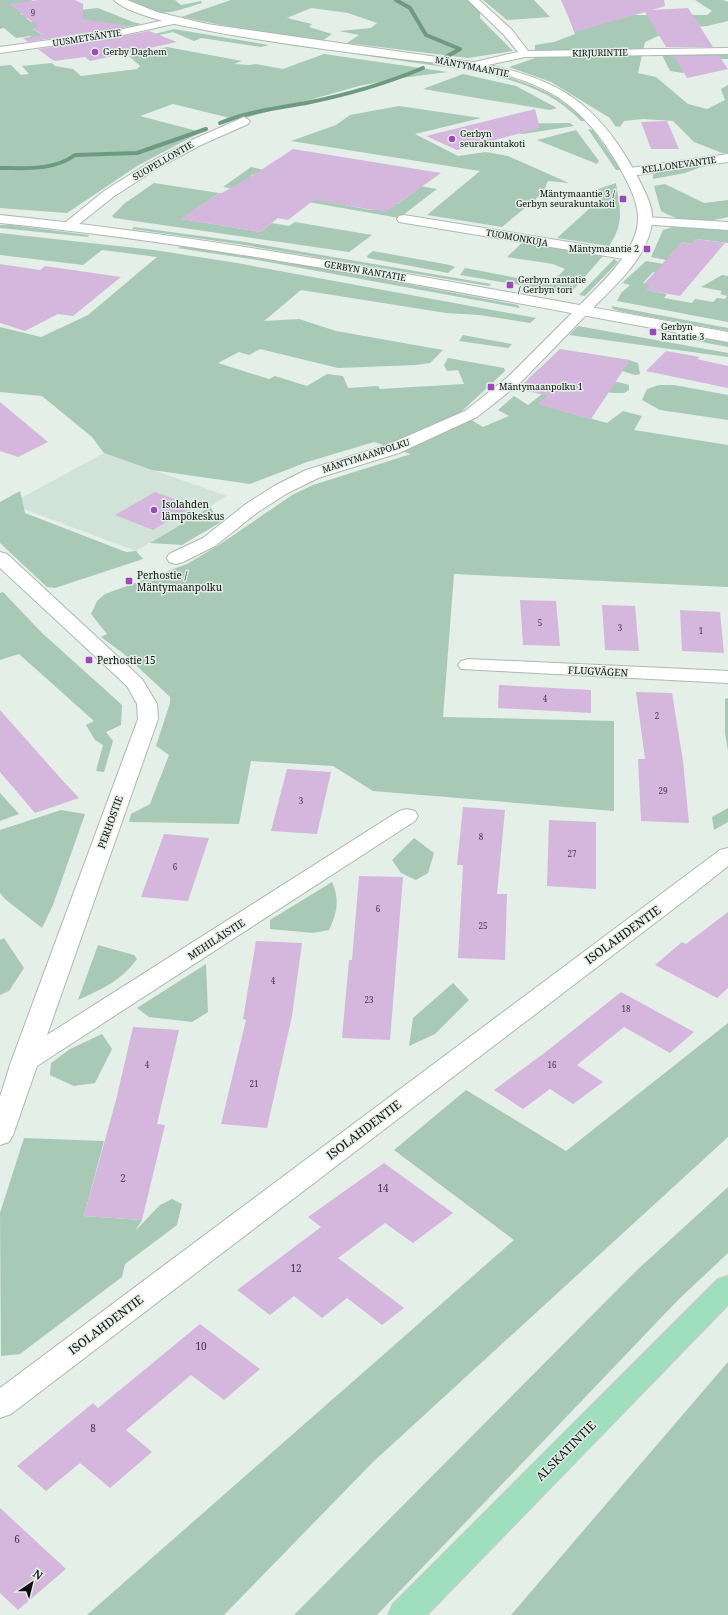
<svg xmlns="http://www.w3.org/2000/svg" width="728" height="1615" font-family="'Noto Serif',serif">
<rect width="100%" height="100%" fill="#e4efe8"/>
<path fill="#d1e3d8" d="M104,453L227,496L136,551L10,504Z"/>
<g fill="#a8c9b6">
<path d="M0,0H31L39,6L20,14L29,17L26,18L31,22L35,21L41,27L33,29L47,38L57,37L35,40L30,36L16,38L4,28L0,29Z"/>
<path d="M128,0H175L181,5L201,1L202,3C163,15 165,17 128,0Z"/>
<path d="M231,0H469L480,9V18L513,51L468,58L347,43L359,35L339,31L371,28L377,23L348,13L311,8L287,18L312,24L309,27L332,34L322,41L252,31L181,17Z"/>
<path d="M483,0H534L550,17L507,20Z"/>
<path d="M695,0H723L728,2V21L707,26L676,28L645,42L638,73L656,77L688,104L707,109L725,100L721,89L728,85V153H722L694,142L673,121L643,119L624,121L620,127L615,126L610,118L551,82L509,67L535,58V45L554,42L575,34L569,18L603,15H707L712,11Z"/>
<path d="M98,8L133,22L142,24L95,33L89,32L79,10Z"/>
<path d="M174,29L269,45L261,47L201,38L194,41L173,32L104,47Z"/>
<path d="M294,43L465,67L459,69L291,45Z"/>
<path d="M167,47L242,61L234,64L249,65L256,64L283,69L324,54L448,72L394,79L359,86L238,120L173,104L140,116L201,132L137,166L67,213L0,208V66L11,65L21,75L29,74L22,66L52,63L55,66L73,69L81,76L137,69L140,66L129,56Z"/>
<path d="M662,55H728V59C711,59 695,60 683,73L670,71Z"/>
<path d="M473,69C517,78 552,88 585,121H581C551,89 511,79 469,70Z"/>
<path d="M463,74L516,86L557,108L550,110L423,89Z"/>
<path d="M399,106L481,118L415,134L458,156L486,152L508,156L569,183L548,181L543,193L502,227L427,215L480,171L291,141L336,125L350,115Z"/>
<path d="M570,123L574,126L522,134L492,124Z"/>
<path d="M588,129L593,130L621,170H616Z"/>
<path d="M576,130L599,161L597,164L537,140Z"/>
<path d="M701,165V167L685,173L653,179V175L661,170Z"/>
<path d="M251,167L264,170L250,176L328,202L371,210L391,203L398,204L415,191L350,174L437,189L399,218L223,187Z"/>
<path d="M154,183L219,193L182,219L260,232L272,223L289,226L295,222L372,235L349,252L114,218L112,216L125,203Z"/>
<path d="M616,183C620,209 625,223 609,246L557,238L602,197L598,189Z"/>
<path d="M665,184L704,203L728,200V217C705,223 681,223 661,211L654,186Z"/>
<path d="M0,225H11L89,235L88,237L0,228Z"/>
<path d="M134,227L245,242L491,284L489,286L238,244L132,229Z"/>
<path d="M673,227L728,229V243L696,239L692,244L682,242L672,253L675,262L651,257L663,230Z"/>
<path d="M0,233L154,250L237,263L536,318L530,323L479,315L446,313L301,290L264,321L299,319L336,331L443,350L430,363L416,365L338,368L260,349L249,355L239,352L218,363L269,379L275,376L307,386L327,374L343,376L348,388L378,386L380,389L464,384L458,370L447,371L444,365L448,358L504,368L505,371L460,413L483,427L509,416L498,410L514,396L528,405L551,387L554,392L538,404L607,423L623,411L642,416L634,430L728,445V587L454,574L443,717L614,721V811L373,791L333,766L251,761L239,824L129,822L131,814L150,804L169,755L156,746L170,703V697L124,654L101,637L107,634L91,614L97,601L105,594L187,564L219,545L292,495L313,485L411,454L374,442L307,462L250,484L152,470L104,453L92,437L42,396L0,392V327L41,337L88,315L157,257L102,250L83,265L0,255Z"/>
<path d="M523,242L603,256L574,289L567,293L460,275L465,268L554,285L553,281L565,269L553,264L507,257Z"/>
<path d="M184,246L337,271L518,305L520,308L257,260L177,248Z"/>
<path d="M373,251L450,265L455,267L448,273L368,258L367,256Z"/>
<path d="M614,259L618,262L585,296L579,295Z"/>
<path d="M646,261L670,265L662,273L653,272L643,283L651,285L647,290L667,294L664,298L692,303L695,299L713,302L717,298L725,299L727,296L720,294L722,291L701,287L722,275L728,276V322L617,301L621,293L630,285L622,283Z"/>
<path d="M611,306L728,328V331L623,312L613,309Z"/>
<path d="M578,326L728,353V357L569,335Z"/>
<path d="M463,335L512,344L508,348L459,341Z"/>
<path d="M700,337L728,342V347L691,340L687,338Z"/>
<path d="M629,360L638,363L640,374L635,375L622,371Z"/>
<path d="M540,368L622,383L629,385V390L624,393H613L528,379Z"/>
<path d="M659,385H674L728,395V420L660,410L642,400L647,389Z"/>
<path d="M20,491L25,513L126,552L136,551L143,559L55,588L47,587L0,543V502Z"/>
<path d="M210,507L221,522L182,545L150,543Z"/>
<path d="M3,592L41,632L122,705L121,725L106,732L113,741L104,772L96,771L103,745L95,740L86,725L94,721L19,654L0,660V593Z"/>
<path d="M728,698V751L725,733V699Z"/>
<path d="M0,793L19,814L0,821Z"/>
<path d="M728,808V822L714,830L712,817Z"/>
<path d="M61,810L85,814L53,905L42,928L5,899L0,893V830Z"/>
<path d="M414,838L434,853L428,873L416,880L401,873L392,860Z"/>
<path d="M332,882C340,900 337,913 329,930L313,933L270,929V920Z"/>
<path d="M4,938L24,968L9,991L0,995V940Z"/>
<path d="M98,945L134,955L137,959C121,981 102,989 78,1000Z"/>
<path d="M206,964L208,1012L192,1022L149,1017L137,1008Z"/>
<path d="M453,983L469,1000L435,1034L409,1046L413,1018Z"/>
<path d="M728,1023V1137L373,1462L224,1615H87L514,1240L394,1150L466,1090L566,1151Z"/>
<path d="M102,1034L112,1049L95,1083L74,1086L50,1075L51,1063L70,1049Z"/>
<path d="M24,1138L104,1141L84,1216L142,1220L135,1231L160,1205L172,1199L182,1204L177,1225L125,1264L122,1277L20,1354L1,1356L0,1213Z"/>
<path d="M728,1187V1253L678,1300L377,1615H294L636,1271Z"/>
<path d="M728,1362V1615H511Z"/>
</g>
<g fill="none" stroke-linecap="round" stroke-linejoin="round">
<g stroke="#6d9b81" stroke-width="4">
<path d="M396,0L410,8L426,35L460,49L446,57"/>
<path d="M220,123C247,112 277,108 306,103C346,95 385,84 423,68"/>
<path d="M0,168C26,168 53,171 75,155L137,153L206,129"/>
</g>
</g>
<g fill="#d5b7de">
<path d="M38,0H75L83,4V19L129,26L28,42L23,38L43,35L32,28L39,27L9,4Z"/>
<path d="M561,0H664L665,6L652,10L688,8L713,47H666L645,12L575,32Z"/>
<path d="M149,31L177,42L90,61L85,57L54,61L38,49L114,38Z"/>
<path d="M671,56H719L728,69L687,78L676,59Z"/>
<path d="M535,109L540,128L457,150L426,136Z"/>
<path d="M667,121L679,149H651L641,122Z"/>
<path d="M293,149L441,173L386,212L314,200L288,220L278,218L260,232L181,219L219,193H222L255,174Z"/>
<path d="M696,239L725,243L680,296L646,290L651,285L644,284L682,242L692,244Z"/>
<path d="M0,264L40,270L45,266L121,277L73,316L58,314L25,331L0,323Z"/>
<path d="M560,349L630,360L591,419L537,404L549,396L518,389Z"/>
<path d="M666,351L700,357L697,359L728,366V388L646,371Z"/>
<path d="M0,402L48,442L18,457L0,451Z"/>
<path d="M155,492L194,506L153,530L115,515Z"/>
<path d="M520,600L556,601L560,646L523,645Z"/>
<path d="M602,605L635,606L639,651L605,650Z"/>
<path d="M680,610L720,612L724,653L682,651Z"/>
<path d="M499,685L591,690V713L498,708Z"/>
<path d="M636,692L672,693L683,761L689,823L641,821L638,759H645Z"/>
<path d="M0,710L63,781L79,798L35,813L0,772Z"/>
<path d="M287,769L331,772L317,834L271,831Z"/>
<path d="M463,807L505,810L497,894H507L505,960L458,958L463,865H457Z"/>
<path d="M549,820L596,822V889L547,886Z"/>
<path d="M164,834L209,838L188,901L141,897Z"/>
<path d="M359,876L403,877L390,1040L342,1038L349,960H352Z"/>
<path d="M728,912V988L717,998L655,965L682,942L686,944Z"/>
<path d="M256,941L302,943L292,1016L267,1128L221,1124L246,1020L243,1019Z"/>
<path d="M621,992L694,1032L670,1053L624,1027L577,1065L603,1082L573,1104L550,1089L523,1109L494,1090L547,1051Z"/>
<path d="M133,1027L179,1030L157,1124L165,1125L142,1220L84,1216L116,1100Z"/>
<path d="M384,1163L453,1213L413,1243L385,1223L338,1258L404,1308L382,1325L347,1298L322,1318L294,1296L270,1315L237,1290L321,1227L308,1217Z"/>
<path d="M200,1324L260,1369L224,1400L191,1375L126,1430L152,1452L110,1488L80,1463L46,1491L17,1466L93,1403L98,1408Z"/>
<path d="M0,1508L66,1569L18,1610L0,1593Z"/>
</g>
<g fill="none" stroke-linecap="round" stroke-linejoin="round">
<g stroke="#aeb8b2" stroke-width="2">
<g id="minor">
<path d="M468,0H479L512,30L528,51L728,48V54L525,57L474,68L470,67L468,65L470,63L518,52L504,35Z"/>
<path d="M174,18L179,21L178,23L114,37L0,53V47L114,31Z"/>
<path d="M244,117L250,121L248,124L201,145L156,169L113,197L73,229H63L61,226L104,191L147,164L192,140Z"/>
<path d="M728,154V162L630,176L624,172L630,168Z"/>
<path d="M404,215L630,252L635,253L637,256L635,259L630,260L399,222L397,219L399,216Z"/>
<path d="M645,217L728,222V230L640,224L638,221L640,218Z"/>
<path d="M583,306L588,307L590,310L588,313L520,383L477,417L399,453L318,478L286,494L258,512L215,546L183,562L176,564L169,562L167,558L169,554L203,538L246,504L274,486L306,470L387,445L465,411L508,377L578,307Z"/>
<path d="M0,552L7,554L142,679L157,704L158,719L47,1035L399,811L407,809L415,811L418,816L415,821L37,1066L13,1135L9,1142L0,1145V1097L11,1062L138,719L137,704L127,686L0,568Z"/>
<path d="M468,659L728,671V683L461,669L458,665L461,661Z"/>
<path d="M728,848V866L693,894L11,1414L0,1418V1388L720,850Z"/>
</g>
</g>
<g stroke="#aeb8b2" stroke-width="2">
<path id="tertiary" d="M114,0H127L157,12L207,24L479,63C557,78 597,102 636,174C643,188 654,206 652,222C648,259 612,288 588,313H578L576,310L578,307C599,285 640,250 638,216C637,198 626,179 617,163C600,134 576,105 545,90C501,67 449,65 401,59C332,50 263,42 195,28C176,25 126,13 114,0Z"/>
</g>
<g stroke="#aeb8b2" stroke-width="2">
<path id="secondary" d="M0,215C245,240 486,289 728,332V342C486,298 245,248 0,223Z"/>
</g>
<g stroke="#cacaca" stroke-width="2">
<path id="primary" d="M728,1276V1305L427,1615H388L393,1604L718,1279Z"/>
</g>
<use href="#minor" fill="#fff" fill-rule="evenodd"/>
<use href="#tertiary" fill="#fff" fill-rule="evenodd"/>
<use href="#secondary" fill="#fff" fill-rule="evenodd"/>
<use href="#primary" fill="#a0dfbe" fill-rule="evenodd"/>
</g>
<g fill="#9d48b6" stroke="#e4efe8" stroke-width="1.5">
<circle cx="95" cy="52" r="4"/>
<circle cx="452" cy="139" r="4"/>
<rect x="619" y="195" width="8" height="8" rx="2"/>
<rect x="643" y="245" width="8" height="8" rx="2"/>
<rect x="506" y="281" width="8" height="8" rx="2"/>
<rect x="649" y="328" width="8" height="8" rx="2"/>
<rect x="487" y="383" width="8" height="8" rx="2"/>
<circle cx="154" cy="510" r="4"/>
<rect x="125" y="577" width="8" height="8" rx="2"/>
<rect x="85" y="656" width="8" height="8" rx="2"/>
</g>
<g text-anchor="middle" stroke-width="3" stroke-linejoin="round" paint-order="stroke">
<g font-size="8" fill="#3e3941">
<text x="33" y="16">9</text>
<text x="540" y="626">5</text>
<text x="620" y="631">3</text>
<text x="701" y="634">1</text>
<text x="545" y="702">4</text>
<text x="657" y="719">2</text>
<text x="663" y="794">29</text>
<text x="301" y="804">3</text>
<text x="481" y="840">8</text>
<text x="572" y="857">27</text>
<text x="175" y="870">6</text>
<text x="378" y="912">6</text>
<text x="483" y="929">25</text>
<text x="273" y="984">4</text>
<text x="369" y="1003">23</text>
<text x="626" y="1012">18</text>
<text x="147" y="1068">4</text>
<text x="552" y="1068">16</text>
<text x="254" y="1087">21</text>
</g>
<g font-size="9" fill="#0c0f0d" stroke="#e4efe8">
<text transform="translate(87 38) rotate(-9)" y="3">UUSMETSÄNTIE</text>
<text transform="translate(600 53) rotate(-1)" y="3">KIRJURINTIE</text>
<text transform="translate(472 67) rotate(11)" y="3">MÄNTYMAANTIE</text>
<text transform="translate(163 161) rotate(-30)" y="3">SUOPELLONTIE</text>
<text transform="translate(679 165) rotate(-8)" y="3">KELLONEVANTIE</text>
<text transform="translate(517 238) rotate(10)" y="3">TUOMONKUJA</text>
<text transform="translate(365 271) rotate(10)" y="3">GERBYN RANTATIE</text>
<text transform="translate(366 456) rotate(-18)" y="3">MÄNTYMAANPOLKU</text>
</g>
<g font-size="9" fill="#0c0f0d" stroke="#e4efe8" text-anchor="start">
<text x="103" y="55">Gerby Daghem</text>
<text x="460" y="137">Gerbyn<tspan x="460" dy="10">seurakuntakoti</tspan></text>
<text x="615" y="197" text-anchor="end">Mäntymaantie 3 /<tspan x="615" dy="10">Gerbyn seurakuntakoti</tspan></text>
<text x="639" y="252" text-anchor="end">Mäntymaantie 2</text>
<text x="518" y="283">Gerbyn rantatie<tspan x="518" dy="10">/ Gerbyn tori</tspan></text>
<text x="661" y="330">Gerbyn<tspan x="661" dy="10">Rantatie 3</tspan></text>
<text x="499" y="390">Mäntymaanpolku 1</text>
</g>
<g font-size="10" fill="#0c0f0d" stroke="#e4efe8" text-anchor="start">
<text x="162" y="508">Isolahden<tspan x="162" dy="12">lämpökeskus</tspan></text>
<text x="137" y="579">Perhostie /<tspan x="137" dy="12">Mäntymaanpolku</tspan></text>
<text x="97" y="664">Perhostie 15</text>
</g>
<g font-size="10" fill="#0c0f0d" stroke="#e4efe8">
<text transform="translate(598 671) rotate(3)" y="4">FLUGVÄGEN</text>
<text transform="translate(110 822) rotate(-70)" y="4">PERHOSTIE</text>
<text transform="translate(216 939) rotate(-33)" y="4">MEHILÄISTIE</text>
</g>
<g font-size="10" fill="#3e3941">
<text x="123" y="1182">2</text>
<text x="383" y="1192">14</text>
<text x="296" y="1272">12</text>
<text x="201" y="1350">10</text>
<text x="93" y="1432">8</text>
<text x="17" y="1543">6</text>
</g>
<g font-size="12" fill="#0c0f0d" stroke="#e4efe8">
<text transform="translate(623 935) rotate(-36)" y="4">ISOLAHDENTIE</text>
<text transform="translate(364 1130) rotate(-37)" y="4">ISOLAHDENTIE</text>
<text transform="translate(106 1325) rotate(-37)" y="4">ISOLAHDENTIE</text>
<text transform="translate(566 1451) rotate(-45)" y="4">ALSKATINTIE</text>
</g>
</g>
<g transform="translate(32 1583) rotate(35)" stroke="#e4efe8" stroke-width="3" paint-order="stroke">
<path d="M0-3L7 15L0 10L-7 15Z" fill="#0c0f0d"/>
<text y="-6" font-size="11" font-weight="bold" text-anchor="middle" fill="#0c0f0d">N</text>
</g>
</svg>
